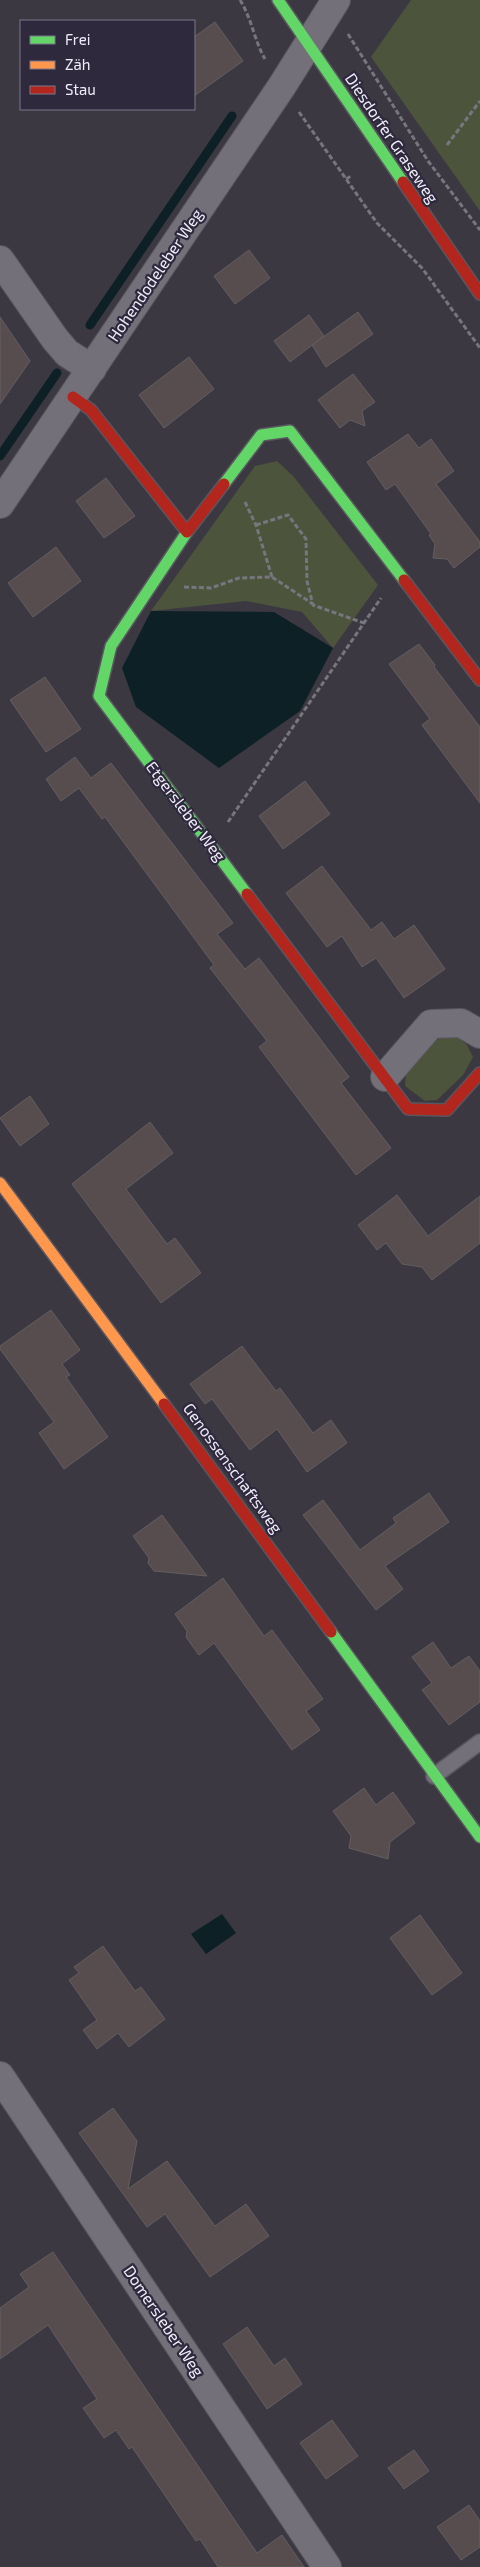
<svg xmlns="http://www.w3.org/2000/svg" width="480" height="2567" font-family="'Exo 2',sans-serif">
<rect width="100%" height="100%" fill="#3b3842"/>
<g fill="#4d543c">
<path d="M411,0H480V211L371,57Z"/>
<path d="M277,461L294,477L378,585L333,648L302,612L246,601L151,611L255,466Z"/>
<path d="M451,1032L467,1045L473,1057L463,1075L437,1100L425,1101L405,1086L406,1072L435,1041Z"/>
</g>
<g fill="#0c2025">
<path d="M151,611L274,612L333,648L300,711L219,768L136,707L122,668Z"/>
<path d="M222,1914L236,1933L206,1954L191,1934Z"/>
</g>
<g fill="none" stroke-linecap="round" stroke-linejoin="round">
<g stroke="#0c2025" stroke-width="9">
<path d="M90,325L232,116"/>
<path d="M0,456L57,373"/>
</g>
</g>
<g fill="#584d4e" stroke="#635e60">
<path d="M215,22L243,61L194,96V37Z"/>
<path d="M249,250L270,278L235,304L214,276Z"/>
<path d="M358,312L373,334L326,367L312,345Z"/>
<path d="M309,315L324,336L290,362L274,341Z"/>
<path d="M0,317L30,361L0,404Z"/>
<path d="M189,357L214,389L164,428L139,395Z"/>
<path d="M353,374L375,402L362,411L365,426L350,420L340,428L318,400Z"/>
<path d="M408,434L419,448L431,439L454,471L436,484L480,542V547L454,568L447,559L433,558L435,544L429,535L431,534L395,484L386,490L367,462Z"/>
<path d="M106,478L135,516L104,538L76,501Z"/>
<path d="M56,547L81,581L33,617L8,583Z"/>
<path d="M419,644L435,665L434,667L480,727V803L422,725L430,719L389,664Z"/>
<path d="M45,677L81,729L46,752L10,700Z"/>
<path d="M75,757L91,778L111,763L233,923L217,934L245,969L259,958L349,1077L341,1083L391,1148L356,1175L259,1047L267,1041L210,968L214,965L105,817L102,819L79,788L61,801L46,779Z"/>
<path d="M305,781L330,814L283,849L259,816Z"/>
<path d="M322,866L371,930L382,922L394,939L414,925L445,969L404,998L376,958L362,967L342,936L327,947L286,893Z"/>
<path d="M30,1096L49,1124L20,1146L0,1118Z"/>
<path d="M150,1122L173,1153L126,1189L167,1244L175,1238L201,1273L161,1303L72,1184Z"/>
<path d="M397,1195L428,1236L480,1196V1243L432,1280L422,1267L402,1264L386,1243L377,1250L358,1225Z"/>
<path d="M51,1310L80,1350L62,1364L70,1375L66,1377L108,1437L64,1469L39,1433L54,1422L0,1349V1346Z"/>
<path d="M242,1346L276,1391L280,1388L313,1433L331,1420L347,1443L307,1472L277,1429L250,1450L212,1399L205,1404L190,1384Z"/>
<path d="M429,1493L449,1522L385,1566L403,1589L376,1610L303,1515L323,1500L360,1550L396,1523L393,1518Z"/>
<path d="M162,1515L207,1576L154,1571L148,1563L149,1558L133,1536Z"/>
<path d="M223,1578L264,1636L272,1630L323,1699L306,1711L320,1730L292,1750L214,1643L199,1655L186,1637L187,1631L175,1614Z"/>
<path d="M433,1642L451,1668L469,1656L480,1671V1702L449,1725L422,1690L432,1683L412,1657Z"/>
<path d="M364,1788L376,1805L393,1792L415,1823L390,1842L388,1859L349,1848L351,1836L333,1811Z"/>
<path d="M420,1915L462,1973L432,1995L390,1938Z"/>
<path d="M103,1946L135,1991L141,1987L165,2019L129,2047L118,2033L97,2049L83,2030L97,2020L69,1980L79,1973L74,1967Z"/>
<path d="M113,2108L137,2141L128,2189L167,2161L215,2226L246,2204L269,2236L210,2277L165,2214L147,2227L79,2133Z"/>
<path d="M53,2252L257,2553L282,2535L304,2567H218L200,2539L196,2541L132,2447L129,2449L116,2430L104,2438L83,2408L97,2399L48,2325L0,2359V2308L29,2287L20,2274Z"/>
<path d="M247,2327L274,2366L285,2358L302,2384L267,2409L223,2344Z"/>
<path d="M332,2420L358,2456L326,2479L300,2443Z"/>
<path d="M414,2450L429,2471L404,2489L388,2468Z"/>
<path d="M469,2505L480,2521V2547L461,2560L437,2527Z"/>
</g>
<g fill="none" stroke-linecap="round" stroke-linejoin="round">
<g stroke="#59565f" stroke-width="18">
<path id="lane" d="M434,1776L480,1742"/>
</g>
<g stroke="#59565f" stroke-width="30">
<g id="street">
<path d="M0,260L55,339L67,353L92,369"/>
<path d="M0,504L282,86L336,0"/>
<path d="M385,1077L431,1024L461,1023L480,1034"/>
<path d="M0,2076L327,2567"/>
</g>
</g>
<g stroke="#59565f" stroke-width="14">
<g id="fast">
<path d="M278,0L403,182"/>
<path d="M224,484L261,435L290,431L404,580"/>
<path d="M187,532L111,646L99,696L247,894"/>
<path d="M331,1632L480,1837"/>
</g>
</g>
<g stroke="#59565f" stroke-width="14">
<path id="slow" d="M0,1183L164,1404"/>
</g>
<g stroke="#59565f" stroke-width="14">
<g id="jam">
<path d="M403,182L480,294"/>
<path d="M73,397L91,410L187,532L224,484"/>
<path d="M404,580L480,680"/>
<path d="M247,894L408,1109L447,1110L480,1073"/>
<path d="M164,1404L331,1632"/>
</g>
</g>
<g stroke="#77767e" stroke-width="3" stroke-dasharray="5 2.5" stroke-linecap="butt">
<path d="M240,0C252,19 254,40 265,59"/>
<path d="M348,34L428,161L480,230"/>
<path d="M299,112L377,223L422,268L480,348"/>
<path d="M447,145L480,101"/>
<path d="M346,179L351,176"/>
<path d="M245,502L256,525L272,577"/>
<path d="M256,525L288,515L306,539L307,581L313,605L364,623"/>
<path d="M184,587L211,588L239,578L272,577L313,604"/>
<path d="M228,822L381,598"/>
</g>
<use href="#lane" stroke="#737079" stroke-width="15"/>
<use href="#street" stroke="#737079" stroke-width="28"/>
<use href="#fast" stroke="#63d668" stroke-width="11"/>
<use href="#slow" stroke="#ff974d" stroke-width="11"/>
<use href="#jam" stroke="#b3261e" stroke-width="11"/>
</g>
<g text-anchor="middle" stroke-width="4.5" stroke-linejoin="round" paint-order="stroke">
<g font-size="16" fill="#f0edfa" stroke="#2f293d">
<text transform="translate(392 138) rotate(56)" y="6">Diesdorfer Graseweg</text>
<text transform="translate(155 275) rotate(-56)" y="6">Hohendodeleber Weg</text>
<text transform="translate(186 811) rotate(53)" y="6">Etgersleber Weg</text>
<text transform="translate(233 1468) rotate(54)" y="6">Genossenschaftsweg</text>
<text transform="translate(164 2321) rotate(56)" y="6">Domersleber Weg</text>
</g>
</g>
<rect x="20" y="20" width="175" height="90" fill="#2f293d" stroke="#7c7789"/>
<rect x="30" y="36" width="25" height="8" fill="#63d668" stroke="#7c7789"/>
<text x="65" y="45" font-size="15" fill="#f0edfa">Frei</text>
<rect x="30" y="61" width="25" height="8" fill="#ff974d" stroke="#7c7789"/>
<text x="65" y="70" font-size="15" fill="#f0edfa">Zäh</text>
<rect x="30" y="86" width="25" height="8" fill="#b3261e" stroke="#7c7789"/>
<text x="65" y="95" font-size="15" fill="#f0edfa">Stau</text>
</svg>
